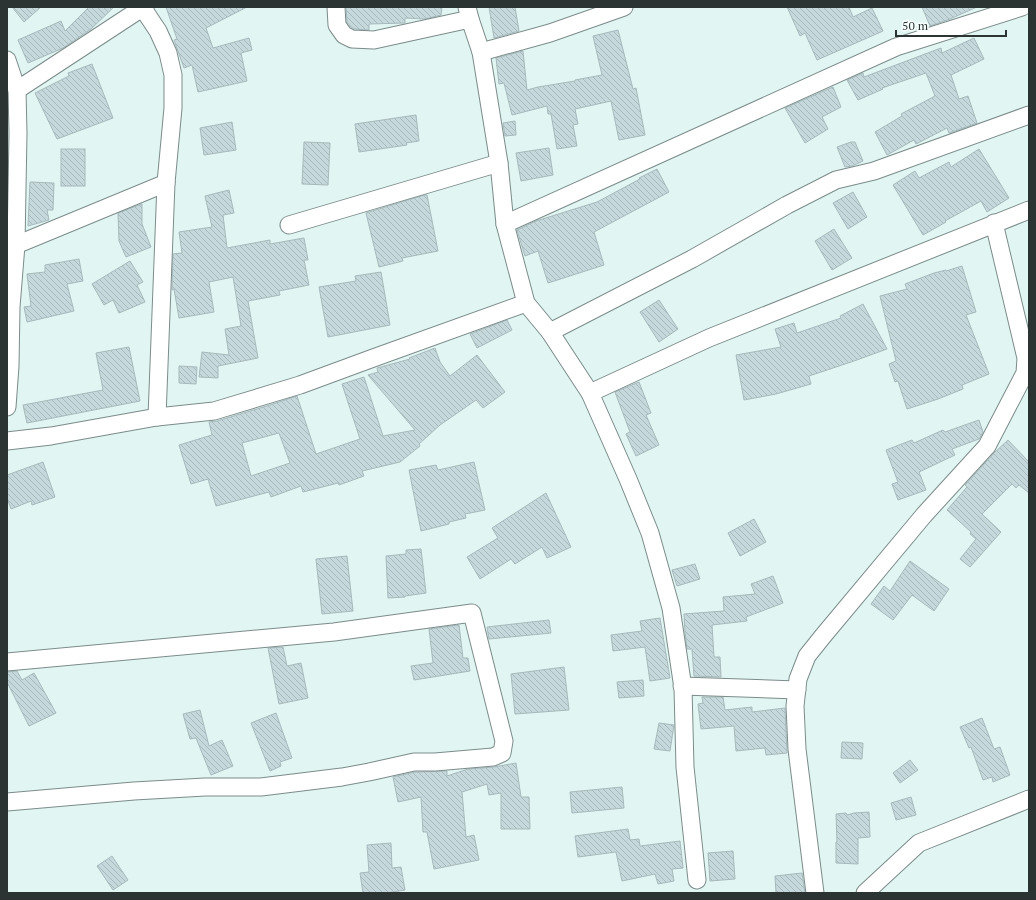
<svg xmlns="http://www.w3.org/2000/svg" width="1036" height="900" font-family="'PT Serif',serif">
<defs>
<pattern id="building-back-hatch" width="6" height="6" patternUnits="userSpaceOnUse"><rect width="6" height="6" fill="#c5d8db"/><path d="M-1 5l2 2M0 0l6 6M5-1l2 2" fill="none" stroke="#a9babc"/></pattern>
</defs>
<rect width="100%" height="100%" fill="#e1f5f2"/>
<g fill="url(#building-back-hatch)" stroke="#a7b9bc" fill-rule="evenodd">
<path d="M12,7H41L24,22Z"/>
<path d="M89,7H114L91,29L63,48L28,63L18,40L61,21L65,31Z"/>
<path d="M166,7H247L206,28L213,48L249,38L252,50L241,53L247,81L198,92L192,65L184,68L174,40L177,39Z"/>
<path d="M346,7H442L441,15L425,19L405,18V23L369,24V30L355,29L351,27L347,22Z"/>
<path d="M489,7H515L519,31L494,38Z"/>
<path d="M787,7H849L853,17L872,8L883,31L817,60L805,33L800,36Z"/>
<path d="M922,7H977L950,19L930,26Z"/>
<path d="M618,30L633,89L636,88L645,135L619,140L611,101L575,109L578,124L573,125L577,146L557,149L551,114H548L547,106L512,115L504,83L499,84L496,58L523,51L527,90L538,87L575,81V80L602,75L593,36Z"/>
<path d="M974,38L984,59L951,75L959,99L968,96L977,123L949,133L947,128L916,144L914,140L887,155L875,132L902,116L901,114L935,96L926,73L882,88L883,89L858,100L847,80L863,73L864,77L941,48L942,53Z"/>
<path d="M92,64L113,118L57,139L35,93L69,76L68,73Z"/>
<path d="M833,87L841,107L822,117L828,129L805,143L785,108Z"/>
<path d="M416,115L419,141L406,143L407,145L359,152L355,124Z"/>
<path d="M515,121L516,135L505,136L503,123Z"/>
<path d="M232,122L236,150L204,155L200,128Z"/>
<path d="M304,142L330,143L328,185L302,184Z"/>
<path d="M851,142H855L863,161L852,166L845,167L837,147Z"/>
<path d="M549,148L553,175L521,181L516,153Z"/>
<rect x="61" y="149" width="24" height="37"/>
<path d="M979,149L1009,198L987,212L981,201L945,221L946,222L923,235L893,185L915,171L919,178L949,162L951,167Z"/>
<path d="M657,169L669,192L594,232L604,265L548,283L538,251L525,256L517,230L536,221L597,202L640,179L639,178Z"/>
<path d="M30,182L54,183L53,210H47L49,220L28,226Z"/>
<path d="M229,190L234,213L223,215L227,248L270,240V244L304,238L308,260H304L309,285L279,291L280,295L248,301L258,358L218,366V378L199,377L202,352L229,355L225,329L241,326L233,277L209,282L214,312L179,318L174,289L172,290L173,254L182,253L179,232L212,227L205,196Z"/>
<path d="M853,192L867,217L848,229L833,203Z"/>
<path d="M424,195H427L438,251L402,258L403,261L379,267L366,213Z"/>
<path d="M142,204V224L151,247L126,257L119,241L118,213Z"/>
<path d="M834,229L852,258L832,270L815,241Z"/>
<path d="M79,259L83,281L67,284L74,311L27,322L24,307L31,306L27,274L45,272V265Z"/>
<path d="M130,261L143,282L137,285L145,302L119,313L113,300L104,305L92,284Z"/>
<path d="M962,266L976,312L966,315L989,374L962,385L963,389L938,399L907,409L898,381L895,382L889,364L896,361L880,296L907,289L905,284L934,273L946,270V271Z"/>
<path d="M381,272L390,325L328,337L319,287L356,281L355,276Z"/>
<path d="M659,300L678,329L659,342L640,312Z"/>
<path d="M863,304L887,349L854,361L809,376L811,384L776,394L744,400L736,355L781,347L775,329L794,323L797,333L841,318L840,316Z"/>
<path d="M507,320L512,330L477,348L470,334Z"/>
<path d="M129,347L140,401L27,423L23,405L103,390L96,353Z"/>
<path d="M435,348L440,362L450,376L477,355L505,392L483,408L476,400L440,425L419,444L420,446L400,462L362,471L364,476L339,485L338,483L303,492L301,486L271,497L269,492L216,506L208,479L191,484L179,445L212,435L209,422L217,421L270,405L297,396L316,454L360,439L342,384L364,377L383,436L415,430L368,375L378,372L377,368L410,359L409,358ZM279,433L290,463L251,476L242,443Z"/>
<path d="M179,366L197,367L196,384L179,383Z"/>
<path d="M639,382L651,413L646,415L659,445L636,456L626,434L630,432L615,392Z"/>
<path d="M979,420L983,432L979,439L952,449L955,455L919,472L926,490L898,500L892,484L898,482L886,450L912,440L914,443L943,430L945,432Z"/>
<path d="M1008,440L1029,462V493L1019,485L1016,488L1012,484L982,514L1001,532L970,567L960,559L976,539L970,534L971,532L947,510L967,487L965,485L995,452Z"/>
<path d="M43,462L55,497L32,505L31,501L11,509L7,498V475Z"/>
<path d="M474,462L485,510L465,514L466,518L449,522V524L421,531L409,470L436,465L438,470Z"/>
<path d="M546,493L571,547L547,558L542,547L515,564L511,559L480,579L467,557L498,538L492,528Z"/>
<path d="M754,519L766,542L740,556L728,533Z"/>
<path d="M421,549L426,593L405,596V597L388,598L386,556L406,554V550Z"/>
<path d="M347,556L353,611L322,614L316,559Z"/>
<path d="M910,561L949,589L934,611L912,595L893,620L871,604L884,586L890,591Z"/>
<path d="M695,564L700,579L677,586L672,570Z"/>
<path d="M773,576L783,603L746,617L747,621L712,625L714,657H720L721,677L694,676L692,649H687L685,632L684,614L724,611L723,597L755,594L751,584Z"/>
<path d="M660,618L670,678L650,681L645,647L613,651L611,635L642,631L640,621Z"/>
<path d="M549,620L551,633L489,639L487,627Z"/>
<path d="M459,625L463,658H468L470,671L414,680L411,666L433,663L429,629Z"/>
<path d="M283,647L287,666L301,663L308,698L279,704L268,648Z"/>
<path d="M564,667L569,710L515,714L511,674Z"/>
<path d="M17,671L22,680L34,673L56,713L29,726L7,682V672Z"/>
<path d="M643,680L644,696L619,698L617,682Z"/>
<path d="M702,697H723L725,710L752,707V712L785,708L787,753L766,755L765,748L736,751L734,726L701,729L698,704L703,703Z"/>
<path d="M200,710L209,746L222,740L233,766L211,775L196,738L190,739L183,714Z"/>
<path d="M276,713L292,758L280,762L281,766L270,771L251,723Z"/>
<path d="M982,718L994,749L1000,747L1010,775L993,782L992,777L983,780L971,747L969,748L960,727Z"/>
<path d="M659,723L674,725L670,751L654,749Z"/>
<path d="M842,742L863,743L862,759L841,758Z"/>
<path d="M910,760L918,770L900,783L893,773Z"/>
<path d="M516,763L521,797H529L530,829H501V793L489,795L487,784L462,792L466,837L474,835L479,860L434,869L427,832H423L421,797L398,802L393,777L415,772L447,771V776L468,769L494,767Z"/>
<path d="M622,787L624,808L572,813L570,792Z"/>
<path d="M911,797L916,815L896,820L891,803Z"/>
<path d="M869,812L870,837L858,838V864L836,863V842H837L836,814L846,813L847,815L854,813Z"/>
<path d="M628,829L630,840L639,839L640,846L680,841L683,868L672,869L674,881L658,884L655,874L622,881L616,852L578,857L575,836Z"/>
<path d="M391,843L392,868L401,867L405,890L387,893H363L360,873L369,872L367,845Z"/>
<path d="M733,851L735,879L710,881L708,853Z"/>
<path d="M112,856L128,880L113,890L97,866Z"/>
<path d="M802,873L805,893H776L775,876Z"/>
</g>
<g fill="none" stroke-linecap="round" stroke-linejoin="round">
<g stroke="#7b8c8a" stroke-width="19">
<g id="minor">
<path d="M142,7L158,31L168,53L173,75V108L166,183L157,417"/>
<path d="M336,7L337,25L344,35L352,39L374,40L470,19"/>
<path d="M467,7L470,19L481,52L550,33L624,7"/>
<path d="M481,52L499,163L505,224L526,303L550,332L590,393L628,479L650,533L671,608L683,688L685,767L697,880"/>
<path d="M7,60L17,90L18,133L16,245L11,307L10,366L7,407"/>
<path d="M17,90L142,8L145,7"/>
<path d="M505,224L896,47L1022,7"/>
<path d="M289,225L499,163"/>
<path d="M16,245L166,183"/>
<path d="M550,332L692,259L787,205L836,180L874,171L1029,115"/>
<path d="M590,393L709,338L1029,210"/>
<path d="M7,441L51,436L157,417L214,411L300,385L376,357L526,303"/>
<path d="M7,662L334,632L472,613L504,741L502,753L493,757L435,762H414L369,772L342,777L261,787H205L134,791L7,802"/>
<path d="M682,686L797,690"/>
<path d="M815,893L797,749L795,706L798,679L807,656L823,636L924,515L987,446L1025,373L1026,358L994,223"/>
<path d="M865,893L919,843L1029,799"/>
</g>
</g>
<use href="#minor" stroke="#fff" stroke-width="17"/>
</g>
<rect width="1036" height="900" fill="none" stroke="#2c3433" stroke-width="16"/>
<path d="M896 30v6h110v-6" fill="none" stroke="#2c3433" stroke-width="2"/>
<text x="902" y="30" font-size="12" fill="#2c3433" stroke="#f7fffe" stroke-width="3" paint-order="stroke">50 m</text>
</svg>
